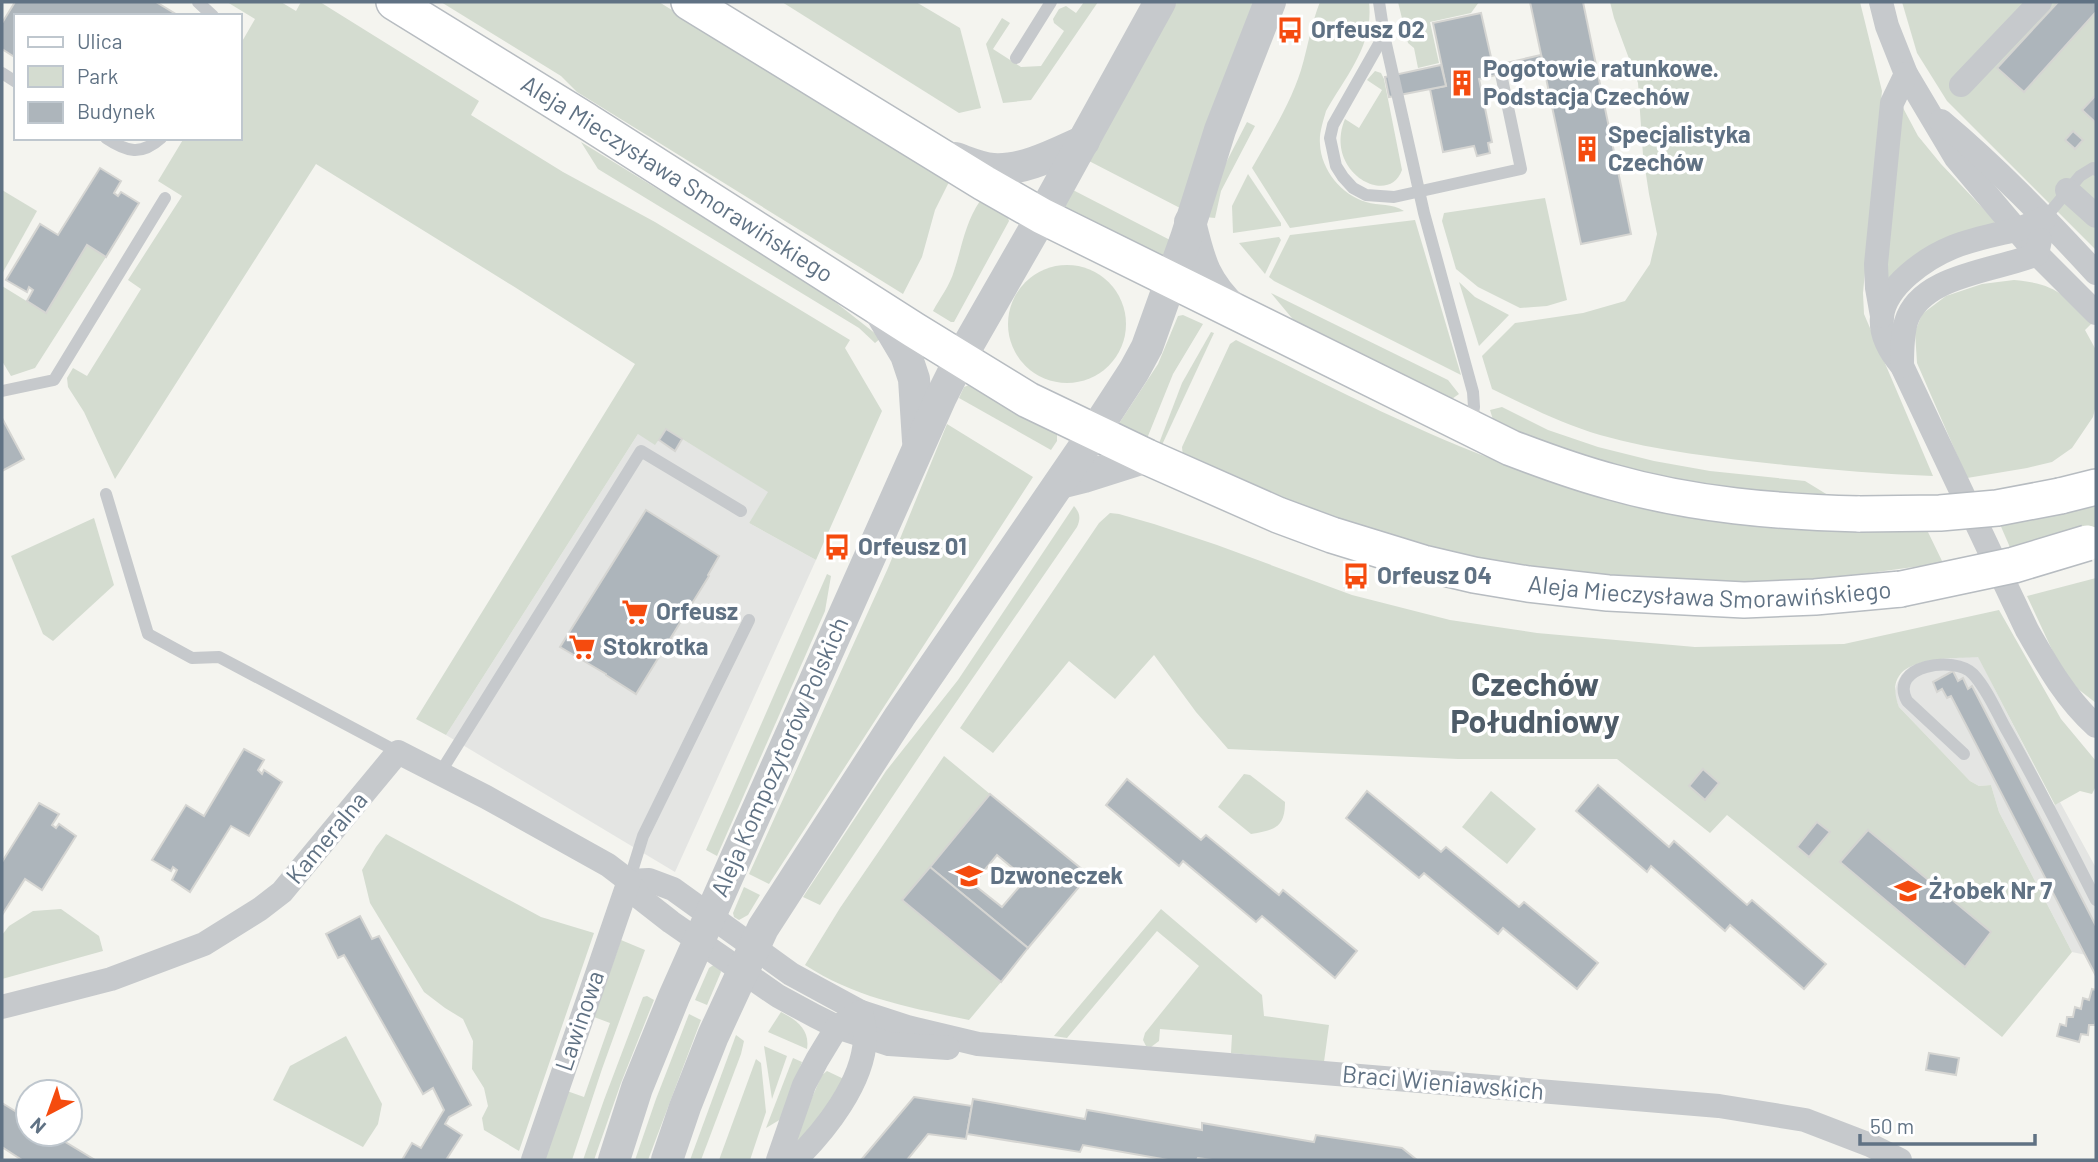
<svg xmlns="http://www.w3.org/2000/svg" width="2098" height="1162" font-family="Barlow,sans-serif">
<rect width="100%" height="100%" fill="#f4f4ef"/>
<g fill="#e4e5e3">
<path d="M666,429L769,492L749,523L816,560L675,872L446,735L638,434Z"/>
<path d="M1978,656L2054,805L2060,802L2096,868V976L2086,955L2072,952L1999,812L1991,785L1979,786L1970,781L1899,707L1894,694L1897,683L1902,674L1911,665L1925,660Z"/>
</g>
<g fill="#d4dcd0">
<path d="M227,2H281L296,11L301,2H320L479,101L471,115L563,172L655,222L850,340L845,348L882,411L816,560L749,523L768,492L666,429L655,445L638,434L446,735L416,719L635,364L513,286L316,164L115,479L84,412L68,387L67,378L73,368L87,376L141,289L128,280L182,196L158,181L184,138H240V45L255,19Z"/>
<path d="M441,2H659L949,182L935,210L922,257L903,294L577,92L561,76Z"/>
<path d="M782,2H916L960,28L981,108L959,113Z"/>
<path d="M1084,2H1098L1031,100L1003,103L986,44L1002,18L1010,23L993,49L1021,67L1041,66L1064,31L1054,23L1053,19L1059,9L1066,6L1076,13Z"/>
<path d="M1173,2H1255L1206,125L1180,208L1089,161Z"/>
<path d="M1320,2H1369C1374,45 1346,76 1326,111C1323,122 1319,133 1320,144C1321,170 1342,195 1366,202C1379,206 1392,203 1404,211L1290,228L1252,168C1270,136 1290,105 1301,70C1308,47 1311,24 1320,2Z"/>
<path d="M1398,2H1479L1471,13L1430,22L1439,63L1418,68L1414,48L1408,43Z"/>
<path d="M1610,2H1860L1882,91L1863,293L1864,314L1933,476C1883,474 1833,470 1784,465C1722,458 1660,452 1600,435C1562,424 1527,406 1492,389L1482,356L1515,323L1583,313L1625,301L1650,264L1657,234L1649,194L1643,155L1638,83L1614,18Z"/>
<path d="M1902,2H2096V250L1947,101L1917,53Z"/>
<path d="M1375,71L1381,73L1384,79L1402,170C1389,208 1323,172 1345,119L1359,128L1382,90L1367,80Z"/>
<path d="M1902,106L1918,136L1941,164L1994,220L1995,224L1882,285Z"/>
<path d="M1247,122L1255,126L1221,191L1215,218L1205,217L1214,186Z"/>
<path d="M581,142L811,283L881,338L875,343L859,328L598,169Z"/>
<path d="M1248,174L1281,223V226L1233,233L1232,206Z"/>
<path d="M2,190L37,211L2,274Z"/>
<path d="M1073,190L1170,240L1164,257L1066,210L1065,204Z"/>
<path d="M1545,198L1567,300L1547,306L1520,308L1478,287L1456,269L1442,221L1444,213Z"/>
<path d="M980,201L1008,218L1009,221L954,322H951L933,311C940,298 950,285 954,271C962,247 965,223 980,201Z"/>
<path d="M1415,220L1461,375L1274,281L1269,277L1290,235Z"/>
<path d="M1279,237L1281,240L1265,274L1239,243Z"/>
<path d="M87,245L106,257L35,368L11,376L2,361V286L46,313Z"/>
<circle cx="1067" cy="324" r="59"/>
<path d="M2014,280C2057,284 2062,294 2092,323L2085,330L2096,350V405L2093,417L2072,448L2052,462L2027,468L1967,478L1917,363L1915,332L1922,314L1946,296L1982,284Z"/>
<path d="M1459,282L1475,297L1509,315L1479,346Z"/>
<path d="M1271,293L1448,380L1459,394L1449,401L1301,329Z"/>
<path d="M1183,315L1203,324L1173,374L1146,441L1120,426V422L1158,364L1178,316Z"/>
<path d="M1211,332L1214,333L1161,447L1158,446L1182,383Z"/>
<path d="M1236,340C1340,391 1442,446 1553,480L1927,530L1943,563L1803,582L1744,586L1633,583L1503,564L1339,525L1183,458L1182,447L1230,344Z"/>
<path d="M969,385L1057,433V441L1051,450L959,398L964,387Z"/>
<path d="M1502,407L1548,430L1598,447L1654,461L1710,471L1805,481L1836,500L1785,499L1594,465L1495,426L1490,410Z"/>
<path d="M947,424L1033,477L769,884L749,874L888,568Z"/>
<path d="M2096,500V527L2012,552L1999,522Z"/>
<path d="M1074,506C1080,513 1081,518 1077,527L939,727L820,905L803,897L886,771L958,680Z"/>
<path d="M1110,513L1119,514L1154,524L1217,545L1352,595L1450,620L1537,633L1695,647L1844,644L1999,610L2061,719L2096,761V786L2092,794L2080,791L2055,805L1978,657C1945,659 1879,655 1899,707L1970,781L1979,786L1991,785L1999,812L2072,952L2002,1037L1727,815L1710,833L1617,759H1458L1228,749L1196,712L1154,655L1115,699L1069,661L993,753L960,728L1099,523Z"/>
<path d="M94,518L114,585L53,641L43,634L11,556Z"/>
<path d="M827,574L831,576L825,611L717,856L706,850Z"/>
<path d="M2096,578V703L2078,689L2060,667L2027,596Z"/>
<path d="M944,756L990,794L903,900L1001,982L969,1020C912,1008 855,998 805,965L840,908Z"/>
<path d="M1244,774L1250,775L1285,802C1285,828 1274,830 1251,834L1218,807Z"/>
<path d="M1491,791L1536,829L1507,864L1462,827Z"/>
<path d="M386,834L541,917L594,933L519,1151L484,1130L482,1118L488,1106L484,1088L472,1069L473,1041L463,1019L445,1008L424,992L370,903L362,870L376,847Z"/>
<path d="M744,887L760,895L748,915L739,920L734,917L733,913Z"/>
<path d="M61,909L99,936L103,951L2,979V935L9,926L33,911Z"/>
<path d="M1161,909L1262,995L1264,1016L1329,1025L1324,1062L1231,1053L1232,1035L1160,1029L1159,1041L1151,1047L1146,1046L1143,1040L1145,1033L1199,966L1157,931L1067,1038L1054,1036Z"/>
<path d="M621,940L645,950L602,1069L572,1160H543L567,1091L584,1097L610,1023L594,1017Z"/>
<path d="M715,964L719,967L721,972L707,1005L695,1000L709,968Z"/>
<path d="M647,996L654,1000L621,1083L594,1160H583L604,1100L643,997Z"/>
<path d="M781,1012C797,1020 810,1030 807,1049L768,1032Z"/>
<path d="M689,1014L701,1020L648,1160H635L656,1099Z"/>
<path d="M736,1035L744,1041L741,1054L701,1160H690Z"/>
<path d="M346,1036L382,1104L378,1124L363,1147L273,1100L290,1066Z"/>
<path d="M764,1046L787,1056L772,1099Z"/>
<path d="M793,1058L802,1062L781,1119L766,1128Z"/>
<path d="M756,1059L761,1063L766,1112L750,1160H719Z"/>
<path d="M827,1071L848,1081L803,1142L793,1140L822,1075Z"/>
</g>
<g fill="#adb5bb" stroke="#d5d5d2" stroke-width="2" fill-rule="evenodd">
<path d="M15,2H156L179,16H16V58L2,49V23Z"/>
<path d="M1530,2H1583L1631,234L1581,244Z"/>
<path d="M2058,2H2096V12L2024,92L1997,68Z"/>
<path d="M1481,13L1493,66L1541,55L1543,64L1479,79L1492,142L1488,143L1490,153L1477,156L1474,146L1443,152L1430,89L1446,86L1433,23Z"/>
<path d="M1441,65L1446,86L1389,97L1385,77Z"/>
<path d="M2096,95V123L2082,110Z"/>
<path d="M2073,131L2083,140L2075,149L2065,140Z"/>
<path d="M100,168L121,181L114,193L118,196L121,192L139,203L106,257L87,245L46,313L27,301L33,290L29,287L27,292L6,280L40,224L58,235Z"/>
<path d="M3,420L24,459L2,471V421Z"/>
<path d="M666,429L682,439L675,451L659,440Z"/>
<path d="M646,510L719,556L708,575L709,576L636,694L606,675V674L560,647Z"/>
<path d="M1953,671L1958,681L1963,678L1968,689L1972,686L2096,926V976L1951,696L1947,698L1942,689L1937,692L1933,682Z"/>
<path d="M244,749L264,760L258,770L262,774L264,770L282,782L249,836L231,826L190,892L172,880L177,870L173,867L171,871L152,860L186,805L204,816Z"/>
<path d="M1703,769L1719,783L1705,800L1689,786Z"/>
<path d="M1127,779L1201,840L1206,835L1279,895L1283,890L1357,951L1335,978L1262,916L1256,922L1183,861L1179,866L1106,805Z"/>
<path d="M1598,785L1669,847L1674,841L1747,905L1752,900L1826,964L1804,989L1730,925L1725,931L1651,866L1647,872L1576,811Z"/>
<path d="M1367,791L1441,852L1446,847L1519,907L1524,902L1598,963L1577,989L1503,928L1498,934L1424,873L1419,878L1346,818Z"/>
<path d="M990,794L1089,875L1028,948L930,867ZM997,855L1026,879L1002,907L973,884Z"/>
<path d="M39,803L59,814L52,825L56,828L59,824L76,836L42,890L25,879L2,915V862Z"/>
<path d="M1817,822L1830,832L1809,857L1797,847Z"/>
<path d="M1868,830L1991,932L1965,967L1840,862Z"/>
<path d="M930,867L1028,948L1001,982L902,900Z"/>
<path d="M360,916L372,939L379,936L471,1105L449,1117L445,1124L462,1135L446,1160H402L412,1143L421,1148L444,1110L433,1088L423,1094L347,960L344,955L338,958L326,934Z"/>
<path d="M2092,989L2096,990V1019L2095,1025H2089L2088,1035L2081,1034L2079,1042L2057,1036L2060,1024L2066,1026L2067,1017H2073L2075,1007L2081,1009L2083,998L2089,1000Z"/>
<path d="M1929,1053L1959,1058L1956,1075L1926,1070Z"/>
<path d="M914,1097L972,1106L966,1139L928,1134L907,1160H861Z"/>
<path d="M973,1099L1085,1119L1087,1110L1202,1130V1123L1314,1142L1316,1135L1402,1148L1417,1160H1212L1198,1158L1197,1160H1168L1083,1145L1080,1152L967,1134Z"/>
<path d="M2,1103L28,1119V1134H52L95,1160H22L2,1147Z"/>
</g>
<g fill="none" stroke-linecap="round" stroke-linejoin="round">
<g stroke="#b7bcc1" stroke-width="38">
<g id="secondary">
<path id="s1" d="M394,2L585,120L914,330L1028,400L1147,457L1278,515L1332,535L1423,563L1474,575L1528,584L1608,593L1744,600L1815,597L1901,589"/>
<path d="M689,2L984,183L1042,216L1511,448C1545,461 1578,473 1612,482C1693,505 1777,512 1860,514"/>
<path d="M2060,496L2096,487"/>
</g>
</g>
<g stroke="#c6c9cc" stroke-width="12">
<path d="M198,2L213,16"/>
<path d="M1379,2L1384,35L1424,213L1473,392L1474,407L1471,425"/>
<path d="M1384,35L1333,125L1330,138L1336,166L1343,177L1353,188L1366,195L1394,197L1521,169L1501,74"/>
<path d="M1016,58L1051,2"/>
<path d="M2,73L16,82"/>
<path d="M106,138C127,152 141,156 161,138"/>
<path d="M2045,218L2080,176L2093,168L2096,170"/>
<path d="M2,391L54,380L165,198"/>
<path d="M106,494L148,634L192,658L219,657L398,752"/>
<path d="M1964,754L1907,701C1888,665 1955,655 1973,674C1987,689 1996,711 2006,729C2038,785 2067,843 2096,900"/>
<path d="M440,773L641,451L741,511"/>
<path d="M629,881L643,836L749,620"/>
</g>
<g stroke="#c6c9cc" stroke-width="24">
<path d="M1881,2L1887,26L1906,74L1956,158L2037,254L2096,313"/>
<path d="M1961,85L2040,2"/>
<path d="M1941,121C1997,168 2047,220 2096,273"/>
<path d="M2067,190L2096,216"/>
<path d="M2045,218C2035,222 2025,227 2015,230C1994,235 1973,239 1953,247C1926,258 1885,286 1882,317C1880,336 1890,352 1902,366L2027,630C2047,665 2066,699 2096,726"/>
<path d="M1882,316L1877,288L1876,264L1892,103L1906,74"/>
<path d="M1902,366C1902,352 1902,336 1906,322C1920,274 1998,271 2037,254L2040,240"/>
<path d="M629,881L649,880L673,889L791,974L861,1012L907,1027L978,1044L1719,1106L1805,1120L1870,1145L1900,1160"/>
<path d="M2,1007L111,979L204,944L260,909L282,892L398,752L486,797L608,865L629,881L639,897L671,922L778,996L815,1016L837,1027L889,1044L948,1048"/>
<path d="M533,1160L629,881"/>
<path d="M778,1160L804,1085L817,1060L837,1027L861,1012C863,1021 866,1031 865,1039C863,1083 825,1131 795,1160"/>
</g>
<g stroke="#c6c9cc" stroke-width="32">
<path d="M955,158C967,162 980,168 993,169C1024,171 1057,153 1084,141"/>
<path d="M1190,222C1200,263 1204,281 1235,311"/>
<path d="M878,308L906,355L914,379L918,441"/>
<path d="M1060,483L1084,477L1147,457"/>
<path d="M614,1160L637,1088L674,997L941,397L960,359L1042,216L1160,2"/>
<path d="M667,1160L685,1107L713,1036L763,928L900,716L1095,431L1134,371L1147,347L1186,238L1220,130L1270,2"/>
</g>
<use href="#secondary" stroke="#fff" stroke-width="35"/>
<g stroke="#b7bcc1" stroke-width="38" stroke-linecap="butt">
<g id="secondary-bridge">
<path d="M1860,514L1940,513L1997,508L2060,496"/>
<path d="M1901,589L2014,565L2087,543"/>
</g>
</g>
<use href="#secondary-bridge" stroke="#fff" stroke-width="35"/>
</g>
<defs>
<g id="bus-bare" transform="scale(2.1)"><path d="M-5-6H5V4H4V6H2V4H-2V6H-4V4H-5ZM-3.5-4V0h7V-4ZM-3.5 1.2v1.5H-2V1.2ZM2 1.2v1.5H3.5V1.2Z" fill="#f54b0e" stroke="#fff" stroke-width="2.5" paint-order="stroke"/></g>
<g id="building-bare" transform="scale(2.1)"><path d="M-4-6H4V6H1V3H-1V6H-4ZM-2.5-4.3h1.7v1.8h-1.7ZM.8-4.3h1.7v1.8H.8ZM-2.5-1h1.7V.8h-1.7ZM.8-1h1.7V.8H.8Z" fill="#f54b0e" stroke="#fff" stroke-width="2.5" paint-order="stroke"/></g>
<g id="supermarket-bare" transform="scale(2.1)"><path d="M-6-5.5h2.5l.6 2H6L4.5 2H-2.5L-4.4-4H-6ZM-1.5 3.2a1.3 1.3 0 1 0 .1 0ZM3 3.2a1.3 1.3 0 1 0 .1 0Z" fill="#f54b0e" stroke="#fff" stroke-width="2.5" paint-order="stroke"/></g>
<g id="school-bare" transform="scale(2.1)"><path d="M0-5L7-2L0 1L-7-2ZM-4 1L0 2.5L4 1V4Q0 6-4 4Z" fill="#f54b0e" stroke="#fff" stroke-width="2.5" paint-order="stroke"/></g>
</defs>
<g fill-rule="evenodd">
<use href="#bus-bare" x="1290" y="30"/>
<use href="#building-bare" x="1462" y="83"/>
<use href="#building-bare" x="1587" y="149"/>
<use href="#bus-bare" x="837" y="547"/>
<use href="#bus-bare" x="1356" y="576"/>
<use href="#supermarket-bare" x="635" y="612"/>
<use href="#supermarket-bare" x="582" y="647"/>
<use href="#school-bare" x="969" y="876"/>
<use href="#school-bare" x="1908" y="891"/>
</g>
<g text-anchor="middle" stroke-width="7" stroke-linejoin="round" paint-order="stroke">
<g font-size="24" font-weight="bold" fill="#607284" stroke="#fff" text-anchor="start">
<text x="1311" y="38">Orfeusz 02</text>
<text x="1483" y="77">Pogotowie ratunkowe.<tspan x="1483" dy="28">Podstacja Czechów</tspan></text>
<text x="1608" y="143">Specjalistyka<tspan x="1608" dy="28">Czechów</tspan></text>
<text x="858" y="555">Orfeusz 01</text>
<text x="1377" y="584">Orfeusz 04</text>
<text x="656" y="620">Orfeusz</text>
<text x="603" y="655">Stokrotka</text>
<text x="990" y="884">Dzwoneczek</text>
<text x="1929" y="899">Żłobek Nr 7</text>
</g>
<g font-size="24" fill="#607284" stroke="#fff">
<text dy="8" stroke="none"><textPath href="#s1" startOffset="334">Aleja Mieczysława Smorawińskiego</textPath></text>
<text dy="8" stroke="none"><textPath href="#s1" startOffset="1466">Aleja Mieczysława Smorawińskiego</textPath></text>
<text transform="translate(780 757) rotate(-66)" y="8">Aleja Kompozytorów Polskich</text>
<text transform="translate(327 838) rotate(-50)" y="8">Kameralna</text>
<text transform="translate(580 1021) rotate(-71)" y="8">Lawinowa</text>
<text transform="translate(1443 1083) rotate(5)" y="8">Braci Wieniawskich</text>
</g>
<g font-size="32" font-weight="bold" fill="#4e5c68" stroke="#fff">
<text x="1535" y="696">Czechów<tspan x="1535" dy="37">Południowy</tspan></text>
</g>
</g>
<rect width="2098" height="1162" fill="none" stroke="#607284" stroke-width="7"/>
<rect x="14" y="14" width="228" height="126" fill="#ffffff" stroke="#bfc7ce" stroke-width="2"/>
<rect x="28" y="37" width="35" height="10" fill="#ffffff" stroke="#bfc7ce" stroke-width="2"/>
<text x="77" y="49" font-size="21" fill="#607284">Ulica</text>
<rect x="28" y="66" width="35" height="21" fill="#d4dcd0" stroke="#bfc7ce" stroke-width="2"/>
<text x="77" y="84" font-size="21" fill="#607284">Park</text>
<rect x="28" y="102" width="35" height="21" fill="#adb5bb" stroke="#bfc7ce" stroke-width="2"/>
<text x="77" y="119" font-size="21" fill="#607284">Budynek</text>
<g transform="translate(49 1113) rotate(221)"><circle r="33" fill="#ffffff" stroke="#bfc7ce" stroke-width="2"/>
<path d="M0-5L12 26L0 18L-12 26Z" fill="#f54b0e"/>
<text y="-10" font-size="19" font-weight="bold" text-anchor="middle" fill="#607284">N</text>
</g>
<path d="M1860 1134v10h175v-10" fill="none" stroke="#607284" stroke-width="3.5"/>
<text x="1870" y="1134" font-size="21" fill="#607284" stroke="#ffffff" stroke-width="5" paint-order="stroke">50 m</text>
</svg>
